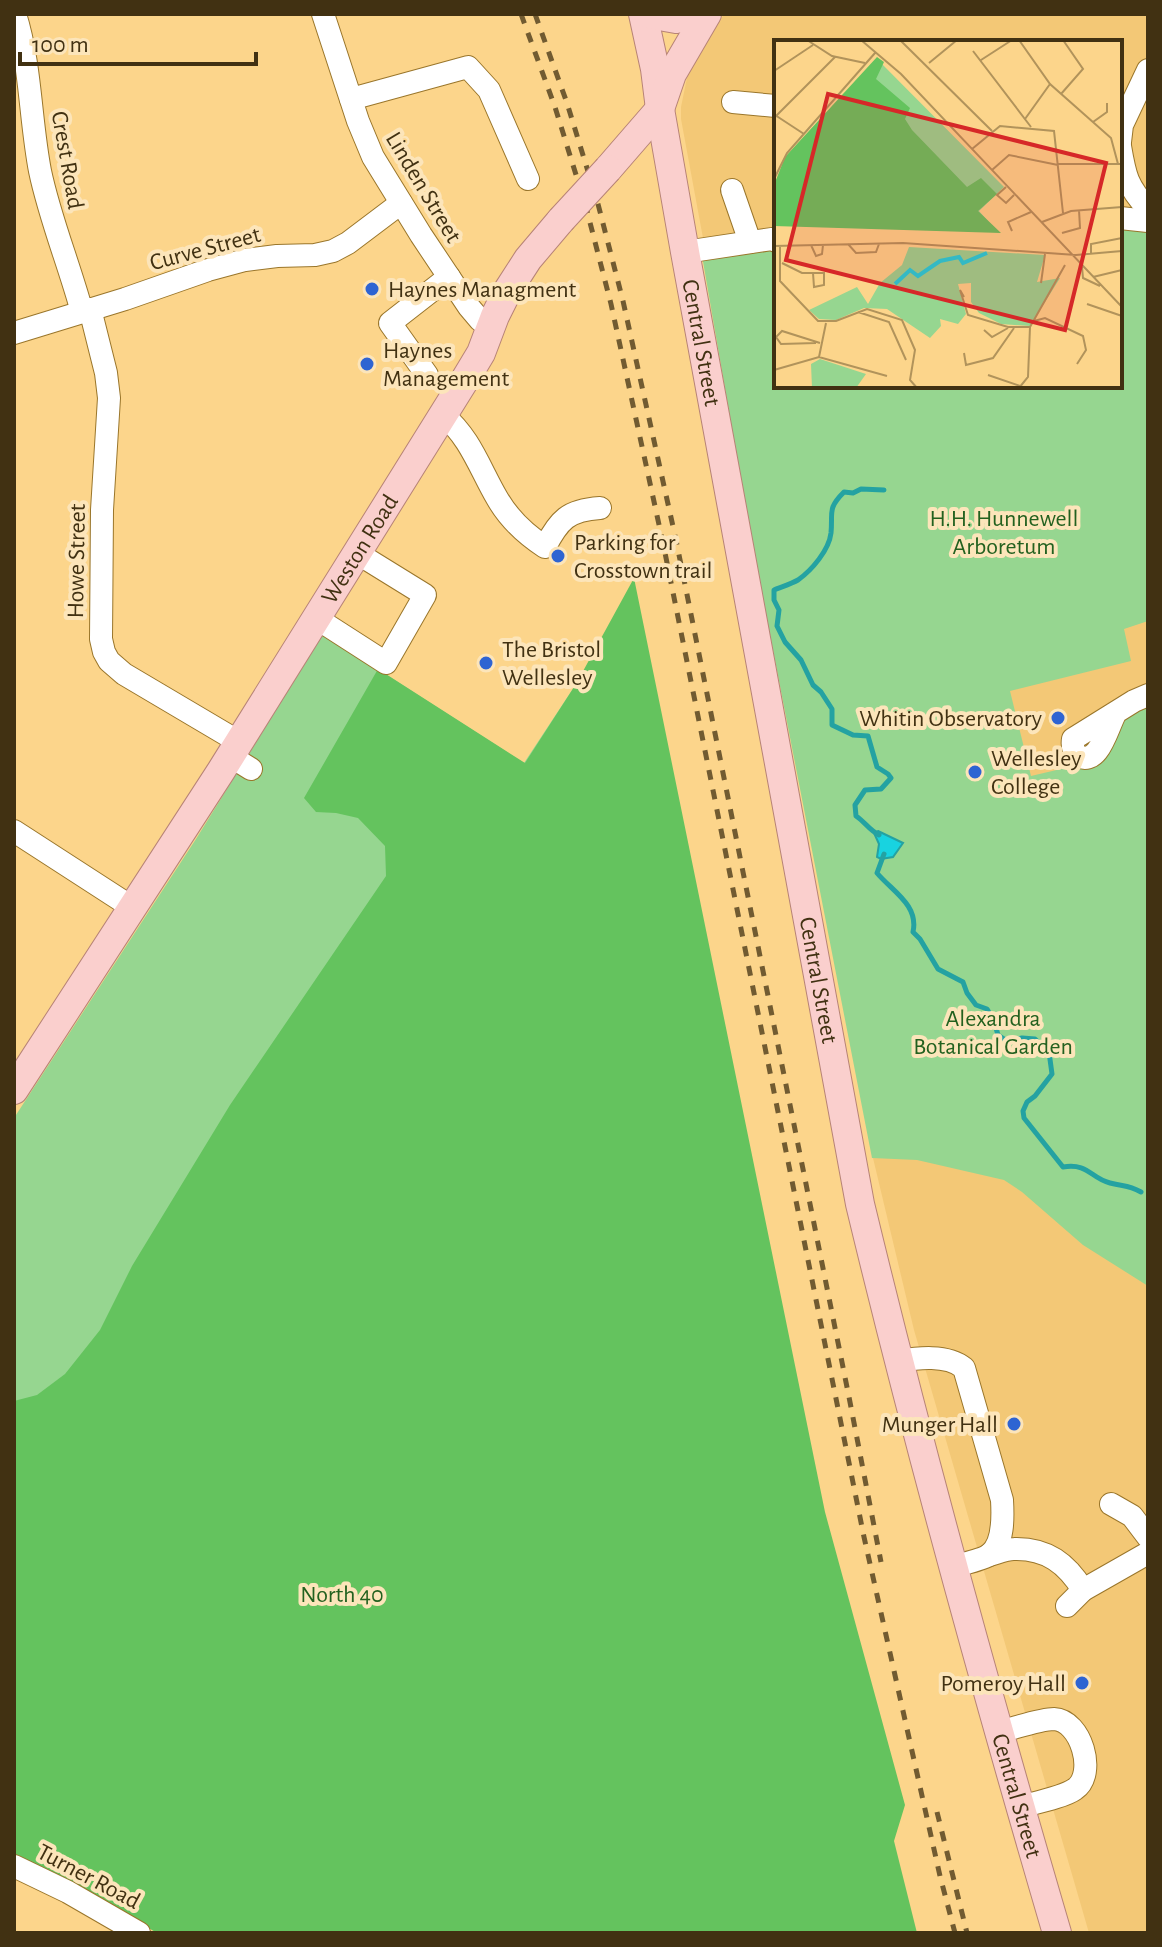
<svg xmlns="http://www.w3.org/2000/svg" width="1162" height="1947" font-family="'Alegreya Sans',sans-serif">
<rect width="100%" height="100%" fill="#fcd58b"/>
<path fill="#f3c876" fill-rule="evenodd" d="M724,14H1148V1933H1089L914,1330L873,1158L681,119V107L688,73L695,59ZM776,42H1120V386H776Z"/>
<g fill="#96d690">
<path d="M1120,218L1148,221V621L1124,629L1131,661L1010,691L1031,776L1099,760L1126,717L1148,703V1286L1083,1245L1022,1192L1004,1180L917,1160L872,1158L749,527L701,250L776,241V386H1120Z"/>
<path d="M323,634L524,763L576,684L14,1842V1118L196,839Z"/>
</g>
<path fill="#64c35e" d="M634,578L825,1512L905,1805L894,1841L917,1933H157L63,1877L14,1855V1401L37,1395L65,1374L100,1330L132,1266L230,1105L386,876L385,846L358,818L336,813L316,812L304,798L378,669L525,763L576,684Z"/>
<path fill="#18d3e0" stroke="#24a2a2" stroke-width="2" d="M878,831L903,843L893,857L881,859L877,857L879,844L874,833Z"/>
<g fill="none" stroke-linecap="round" stroke-linejoin="round">
<g stroke="#24a2a2" stroke-width="5">
<path d="M879,835C869,830 865,822 856,816L855,805L865,790L881,789L891,778L888,774L877,767L868,736L853,735L832,725V709L821,692L813,685L801,660L785,642L777,626L779,610L774,600V590C781,587 791,584 798,580C812,570 829,550 831,533C833,512 827,509 844,492L853,493L861,489L884,490"/>
<path d="M884,854L877,873C892,891 919,905 913,932L920,939L938,969L963,982L967,993L976,1005L987,1009L994,1021L998,1035L1007,1041L1022,1038L1035,1039L1049,1052L1052,1074L1035,1096L1027,1102L1023,1111L1024,1118L1063,1167C1089,1163 1090,1178 1110,1183C1125,1187 1127,1184 1141,1192"/>
</g>
<g stroke="#9a762b" stroke-width="24">
<g id="minor">
<path d="M15,14C31,65 30,119 40,171C50,219 69,264 82,312"/>
<path d="M323,14L358,121L373,157L421,235L469,307L480,320L491,327"/>
<path d="M351,99L468,67L489,90L528,179"/>
<path d="M733,102L776,106"/>
<path d="M1120,142L1122,125L1148,70"/>
<path d="M1120,146C1125,176 1127,186 1148,209"/>
<path d="M732,190L750,242"/>
<path d="M1120,218L1148,221"/>
<path d="M685,252L772,239L776,241"/>
<path d="M90,309L106,373L109,398L102,510L101,639L104,652L109,661L124,674L239,742"/>
<path d="M14,333L125,299L208,270L245,260L277,256L315,255L333,251L348,243L401,203"/>
<path d="M427,375L390,323L449,277"/>
<path d="M443,415C470,437 480,469 497,498C509,519 525,534 545,547C559,520 568,510 600,508"/>
<path d="M316,618L386,663L425,595L357,553"/>
<path d="M1115,714C1109,726 1105,741 1097,751C1086,765 1070,756 1073,739L1134,701L1148,695"/>
<path d="M230,756L251,769"/>
<path d="M14,831L133,908"/>
<path d="M898,1361C917,1358 947,1354 964,1368L1002,1500C1003,1517 1004,1544 989,1555C982,1560 961,1564 952,1567"/>
<path d="M1111,1504L1132,1516L1148,1537"/>
<path d="M989,1555C997,1553 1006,1549 1014,1549C1047,1548 1067,1564 1083,1590"/>
<path d="M1067,1606L1083,1590L1148,1553"/>
<path d="M998,1732C1012,1729 1040,1719 1054,1719C1081,1720 1097,1774 1075,1789C1064,1797 1034,1803 1020,1807"/>
<path d="M14,1866L68,1892L139,1933"/>
</g>
</g>
<g stroke="#b78376" stroke-width="30">
<g id="major">
<path id="s1" d="M643,14L655,69L660,109L685,252L860,1204C919,1449 986,1691 1057,1933"/>
<path d="M648,14L676,19L694,14"/>
<path d="M608,169L660,109L672,74L707,14"/>
<path id="s2" d="M14,1090L221,771L466,378L481,353L495,316L508,290L528,259L561,220"/>
</g>
</g>
<use href="#minor" stroke="#fff" stroke-width="22"/>
<use href="#major" stroke="#facfcd" stroke-width="28"/>
<g stroke="#715b31" stroke-width="5" stroke-dasharray="10 10" stroke-linecap="butt">
<path d="M521,14L555,107L586,207L611,304L663,543L864,1537L940,1876L955,1933"/>
<path d="M535,14L567,103L598,204L623,301L676,540L849,1397L881,1562"/>
<path d="M937,1812L967,1933"/>
</g>
<g stroke="#b78376" stroke-width="30" stroke-linecap="butt">
<path id="major-bridge" d="M561,220L608,169"/>
</g>
<use href="#major-bridge" stroke="#facfcd" stroke-width="28"/>
</g>
<g fill="#2e64d2" stroke="#fce5ba" stroke-width="3">
<circle cx="372" cy="289" r="8"/>
<circle cx="367" cy="364" r="8"/>
<circle cx="558" cy="556" r="8"/>
<circle cx="486" cy="663" r="8"/>
<circle cx="1058" cy="718" r="8"/>
<circle cx="975" cy="772" r="8"/>
<circle cx="1014" cy="1424" r="8"/>
<circle cx="1082" cy="1683" r="8"/>
</g>
<g text-anchor="middle" stroke-width="8" stroke-linejoin="round" paint-order="stroke">
<g font-size="24" fill="#413112" stroke="#fce5ba">
<text transform="translate(68 160) rotate(80)" y="8">Crest Road</text>
<text transform="translate(424 187) rotate(59)" y="8">Linden Street</text>
<text transform="translate(205 248) rotate(-15)" y="8">Curve Street</text>
<text dy="8" stroke="none"><textPath href="#s1" startOffset="334">Central Street</textPath></text>
<text dy="8" stroke="none"><textPath href="#s2" startOffset="642">Weston Road</textPath></text>
<text transform="translate(76 561) rotate(-89)" y="8">Howe Street</text>
<text dy="8" stroke="none"><textPath href="#s1" startOffset="982">Central Street</textPath></text>
<text dy="8" stroke="none"><textPath href="#s1" startOffset="1822">Central Street</textPath></text>
<text transform="translate(89 1876) rotate(28)" y="8">Turner Road</text>
</g>
<g font-size="24" fill="#413112" stroke="#fce5ba" text-anchor="start">
<text x="388" y="297">Haynes Managment</text>
<text x="383" y="358">Haynes<tspan x="383" dy="28">Management</tspan></text>
<text x="574" y="550">Parking for<tspan x="574" dy="28">Crosstown trail</tspan></text>
<text x="502" y="657">The Bristol<tspan x="502" dy="28">Wellesley</tspan></text>
<text x="1042" y="726" text-anchor="end">Whitin Observatory</text>
<text x="991" y="766">Wellesley<tspan x="991" dy="28">College</tspan></text>
<text x="998" y="1432" text-anchor="end">Munger Hall</text>
<text x="1066" y="1691" text-anchor="end">Pomeroy Hall</text>
</g>
<g font-size="24" fill="#23611f" stroke="#fce5ba">
<text x="1004" y="526">H.H. Hunnewell<tspan x="1004" dy="28">Arboretum</tspan></text>
<text x="993" y="1026">Alexandra<tspan x="993" dy="28">Botanical Garden</tspan></text>
<text x="342" y="1602">North 40</text>
</g>
</g>
<g transform="translate(774 40)">
<rect width="348" height="348" fill="#fcd58b"/>
<path d="M103,19L230,147L205,171L214,181L63,66ZM135,207L271,215L263,242L286,238L256,286L227,284L205,273L197,262V243L184,244L192,274L184,284L166,279L167,286L156,298L113,269L90,268L62,280L45,279L35,270L83,247L94,264L106,243L128,225ZM46,319L92,334L82,348H38L37,324Z" fill="#96d690"/>
<path d="M103,17L110,22L102,39L136,68L131,79L138,90L193,147L207,138L223,154L204,171L227,193L0,186V145L11,117Z" fill="#64c35e"/>
<path fill="none" stroke="#18d3e0" stroke-width="4" d="M121,244L136,230L144,236L166,221L185,217L189,223L213,213"/>
<path fill="none" stroke="#b1935b" stroke-width="2" d="M33,0L58,16L91,23M87,0L127,34L348,267M126,0L218,91M245,0L276,44L337,98L344,124M199,11L257,87M207,20L238,0M155,23L183,0M0,31L39,5M287,54L309,29L289,0M1,75L30,94M0,78L61,17M251,79L276,44M319,82L333,72V63M198,109L226,86L280,91L289,173M284,124H348M218,130L235,115L284,125M0,139L13,113L101,13M232,147L223,155L232,163L240,155M268,182L297,171L348,167M238,191L234,182L257,172M288,193L306,188L305,170M74,204L82,213L102,212L105,204M37,205L42,216L48,214L49,205M0,206L129,203L302,215L348,211M6,206V241L44,281H62L93,269L128,280L141,310L136,340L143,348M317,214V204L348,198M8,223L28,233H50V245L40,247L39,233M308,227L309,238L326,246M319,237L348,230M267,243L271,214M190,257L186,250L194,275L234,287H256M313,264L348,276M84,272L115,282L132,320M260,281L271,278L309,296L312,310L303,324M210,290L218,297L234,288M42,303L7,304L2,297L8,291L46,303M190,313L192,325L219,318L240,288M45,317L52,283M0,330L45,317L113,336M214,335L246,346M245,348L254,337L256,287L291,225"/>
<path fill="#d62828" fill-opacity="0.15" stroke="#d62828" stroke-width="4" d="M54,54L332,123L291,290L12,220Z"/>
<rect width="348" height="348" fill="none" stroke="#413112" stroke-width="4"/>
</g>
<rect width="1162" height="1947" fill="none" stroke="#413112" stroke-width="32"/>
<path d="M20 52v12h236v-12" fill="none" stroke="#413112" stroke-width="4"/>
<text x="32" y="52" font-size="24" fill="#413112" stroke="#fce5ba" stroke-width="6" paint-order="stroke">100 m</text>
</svg>
